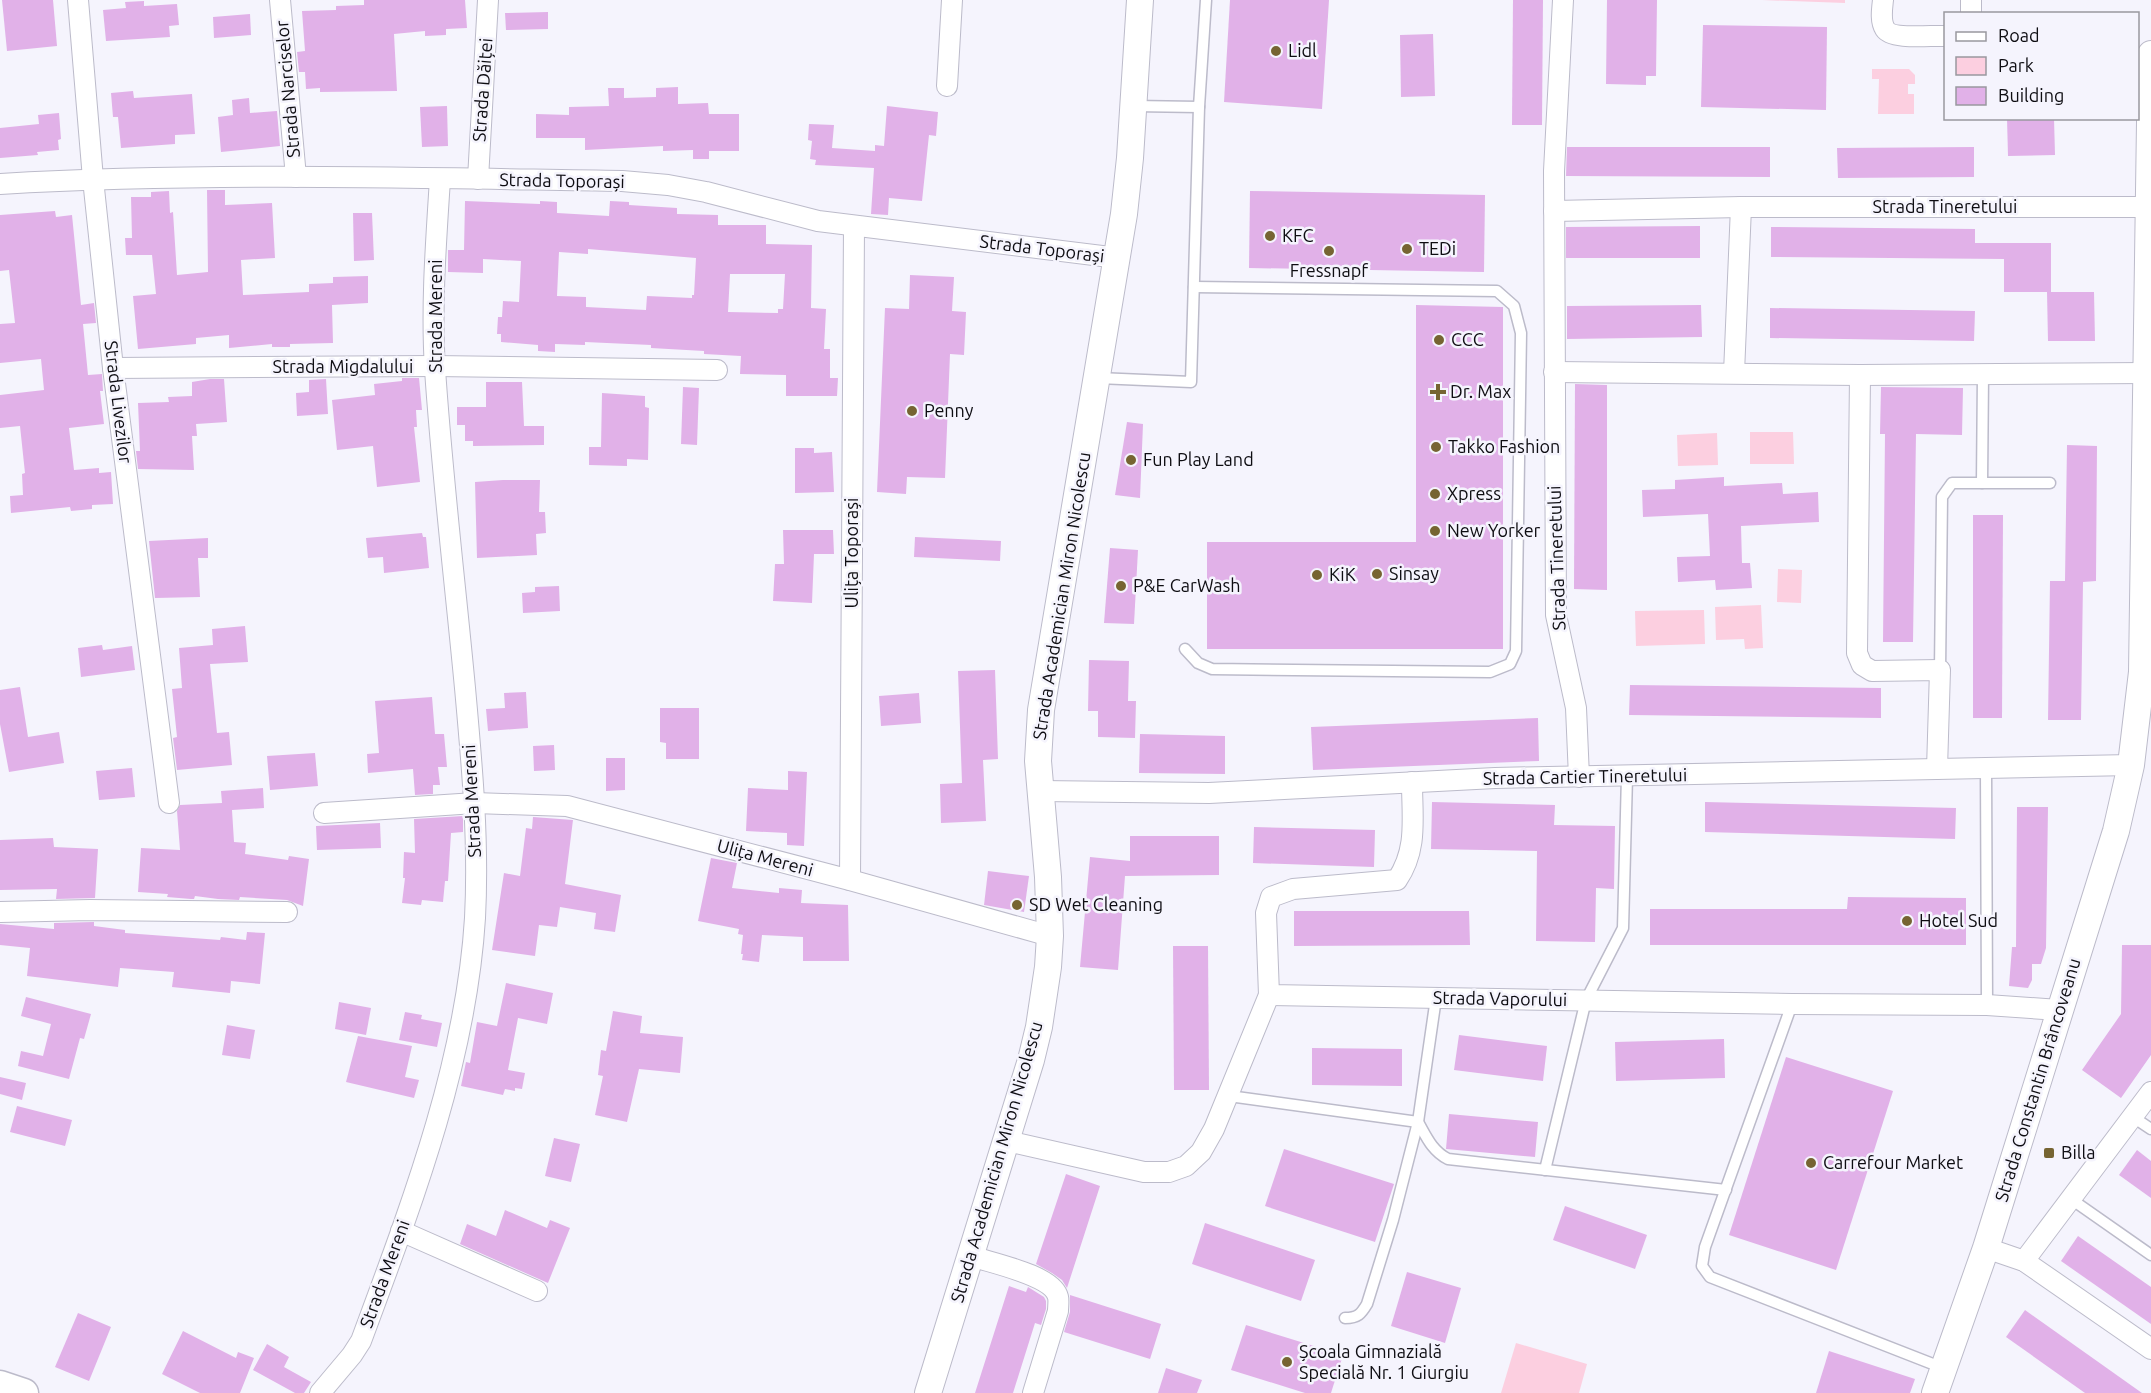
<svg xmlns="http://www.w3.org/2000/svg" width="2151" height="1393" font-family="Ubuntu,sans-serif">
<rect width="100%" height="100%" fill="#f5f4fd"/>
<g fill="#fccfe0">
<path d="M1762,0H1845V3Z"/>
<path d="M1872,69H1909L1915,75V84H1908V94H1914V114H1878L1879,79H1872Z"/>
<path d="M1750,432H1793L1794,464H1750Z"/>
<path d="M1717,433L1718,465L1678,466L1677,435Z"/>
<path d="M1778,569L1802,570L1801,603L1777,602Z"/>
<path d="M1761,605L1763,648L1745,649L1744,639L1716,640L1715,607Z"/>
<path d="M1704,610L1705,644L1636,646L1635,611Z"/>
<path d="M1516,1343L1587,1364L1579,1393H1501Z"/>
</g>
<g fill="#e1b1e8" fill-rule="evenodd">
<path d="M2,0H53L57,46L7,51Z"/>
<path d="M364,0H465L467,28L446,29V35L425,36V31L394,34L397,91L320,92V88L306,89L305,72H299L297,52L305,51L302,11L336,10V6L364,5Z"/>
<path d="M1230,0H1329L1322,109L1224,102Z"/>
<path d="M1513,0H1543L1542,125H1512Z"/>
<path d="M1607,0H1657L1656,76H1646V85L1606,84Z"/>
<path d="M144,1V6L177,4L179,25L169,26L170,37L106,41L103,10L126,8L125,2Z"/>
<path d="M548,12V29L506,30L505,13Z"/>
<path d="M250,14L251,35L214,38L213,17Z"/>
<path d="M1703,25L1827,27L1826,110L1701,107Z"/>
<path d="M1433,34L1435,96L1401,97L1400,35Z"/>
<path d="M678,87V104L708,103L709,114H739V151H709V159H693V150L663,151V146L585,150V138H536V114L569,115V107L609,106L608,88H624V98L656,97V88Z"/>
<path d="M133,91L134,98L192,94L195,134L175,135V144L121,148L118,117H113L111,93Z"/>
<path d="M249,98L250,113L277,111L280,146L221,152L218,117L233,115L232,100Z"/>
<path d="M447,106L448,146L422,147L420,107Z"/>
<path d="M887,106L938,112L936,136L929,135L922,201L889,198L888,215L871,214L874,168L815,165L816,160L810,159L812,141L808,140L809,124L834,125L832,148L875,151V145L884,146Z"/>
<path d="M59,113L61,139L58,140L59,150L37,152L38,155L0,158V128L39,124L38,115Z"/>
<path d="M2007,118H2054L2055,155L2008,156Z"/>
<path d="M1567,147H1770V177L1566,176Z"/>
<path d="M1974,147V177L1838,178L1837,148Z"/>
<path d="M207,190H225V205L272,203L275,258L241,260L243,295L309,292V284L333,283V277L368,276V303L332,305L333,343L290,344V347H272V344L229,348V335L196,338V344L138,349L133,296L156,294L152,255H126L125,238H132L131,197H151V192L169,191L170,213L173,212L177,275L208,272Z"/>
<path d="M1250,191L1485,195L1484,272L1249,268Z"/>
<path d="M465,201L540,204V201L557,202V213L609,216L610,201L629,202V205L677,208V214L718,215V225H766V244L812,245L811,308L826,309L824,349H830V378H838L837,396H786V375L740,374L741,356L704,354V351L651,348V345L585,342V345L555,344V352L538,351V345L501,342V334H497L498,317H502L503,301L519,302L521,261L483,259V273L448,272V250H464ZM588,249L696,258L694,295H692V298L647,296L646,310L586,307V297L557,296L559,252L588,254ZM730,274H785L783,309H778V313L728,312Z"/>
<path d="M55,211L56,217L72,215L81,305L94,303L96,323L83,324L88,375L102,374L103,391H100L104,424L69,428L74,470L99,468V473L111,472L113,504L92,505V509L71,511L70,507L11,513L10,496L23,495L22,474L25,473L20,426L0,428V395L44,390L41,359L0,363V324L15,323L9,270L0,271V215Z"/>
<path d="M353,213H372L374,260L354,261Z"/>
<path d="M1700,226V258H1566V227Z"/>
<path d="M1771,227L1975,229V243H2051V292H2004V259L1771,257Z"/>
<path d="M910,275L954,277L952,311L966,312L964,355L950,354L945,478L907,477L906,494L877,492L885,308L909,309Z"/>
<path d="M2047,292H2094L2095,341H2048Z"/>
<path d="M1416,305L1503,307V649H1207V542H1416Z"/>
<path d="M1701,305L1702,337L1567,339V306Z"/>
<path d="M1770,308L1975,311L1974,341L1770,338Z"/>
<path d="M402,378H419L422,410H416L417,427H414L420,482L377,487L373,446L337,450L332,400L375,395L374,384L402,381Z"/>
<path d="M210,379H224L227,422L196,424L197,436H192L194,470L138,469L136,451H140L138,403L169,402L168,397L192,396V382Z"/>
<path d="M326,379L328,414L297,416L296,393L309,392V380Z"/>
<path d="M486,382H522L524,426H544V445L473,446V441H465V425H457V407H486Z"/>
<path d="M1575,384L1607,385V590L1574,589Z"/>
<path d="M683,387L699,388L697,445L681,444Z"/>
<path d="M1881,387L1963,388L1962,435L1916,434L1913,642H1883L1885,434H1880Z"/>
<path d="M602,393L645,396V407L649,408L648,460L627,459V466L589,465V447H601Z"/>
<path d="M1127,422L1143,424L1140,498L1115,495Z"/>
<path d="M2067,445L2097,446L2096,581L2083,582L2081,720H2048L2050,581H2065Z"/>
<path d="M795,448H814V453L832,452L834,492L795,493Z"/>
<path d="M1724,477V486L1782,483L1783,494L1818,492L1819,522L1741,526L1742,563H1750L1752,588L1716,590L1715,580L1678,582L1677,557L1710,556L1708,514L1643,517L1642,490L1675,489V480Z"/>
<path d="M503,480H540L539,512H545L546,533L536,534L537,555L477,558L475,482Z"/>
<path d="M1973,515H2003L2002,718H1973Z"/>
<path d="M783,530H833L834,554H814L812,603L773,601L775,564H784Z"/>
<path d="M422,533L423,537H426L429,568L384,573L383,557L368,558L366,538Z"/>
<path d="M915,537L1001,541L1000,561L914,557Z"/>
<path d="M208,538V558H198L200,597L155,598L149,541Z"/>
<path d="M1110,548L1138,550L1134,624L1104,623Z"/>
<path d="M559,586L560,611L523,613L522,593L535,592V587Z"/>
<path d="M245,626L248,662L210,664L217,733L229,732L232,765L177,770L173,738L177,737L172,689L182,688L179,648L213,645L212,629Z"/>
<path d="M102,645L103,650L132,646L135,670L81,677L78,648Z"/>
<path d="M1089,660L1129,661L1128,701H1136L1135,738L1098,737V711H1088Z"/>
<path d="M995,670L998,759L983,760L986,821L941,823L940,784L962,783L958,671Z"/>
<path d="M1630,685L1881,688V718L1629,715Z"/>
<path d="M20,687L28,737L59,732L64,763L9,772L0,724V690Z"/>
<path d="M526,692L528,728L488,731L486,709L505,708L504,693Z"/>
<path d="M919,693L921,723L881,726L879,696Z"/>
<path d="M432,697L435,734H444L447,767H438L440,785H433V794L415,795L413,769L368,773L367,754L379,753L375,701Z"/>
<path d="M660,708H699V759H666V743L660,742Z"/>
<path d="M1538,718L1539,761L1313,770L1311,727Z"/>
<path d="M1140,734L1225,736V774L1139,773Z"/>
<path d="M554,745L555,770L534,771L533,746Z"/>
<path d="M315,753L318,786L270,790L267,756Z"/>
<path d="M606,758H625V790L606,791Z"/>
<path d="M132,768L135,797L99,800L96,771Z"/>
<path d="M788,771L807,772L804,846L787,845V833L746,831L748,788L788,790Z"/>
<path d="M263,788L264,808L232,810L234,842L246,843L245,854L288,860L289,856L309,859L303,906L287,900L240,897L239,900L218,899L195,896L194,899H191L167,897L168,894L138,892L141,848L180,850L177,811L180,805L222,803L221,791Z"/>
<path d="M1432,802L1555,805L1554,825L1615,826L1614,889L1596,888L1595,942L1536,941L1537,851L1431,849Z"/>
<path d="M1705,802L1956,808L1955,839L1705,832Z"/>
<path d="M2017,807H2048L2046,948L2041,964H2032V980L2028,988L2009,986L2012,947H2016Z"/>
<path d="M463,816V832L451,833L448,881H445L443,902L422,900L421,905L402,903L405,878H403L404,852L415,853L414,819Z"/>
<path d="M533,817L573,820L565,884L621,895L615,932L594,929L596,913L560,907L557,927L539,925L535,956L492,950L504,873L520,876L526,828L532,829Z"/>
<path d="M380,823L381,848L317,850L316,826Z"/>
<path d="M1254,827L1375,830L1374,867L1253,863Z"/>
<path d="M1130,836H1219V875L1125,876L1118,970L1080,967L1090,857L1130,861Z"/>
<path d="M53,838L54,847L98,849L95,898L56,899L57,889L0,890V840Z"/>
<path d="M711,858L737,863L732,888L779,893V888L802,890L801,903L848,905L849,961H803V937L762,935L759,962L742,960L743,954H741L743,935L738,934L739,929L698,921Z"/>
<path d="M988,871L1029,876L1024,912L984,905Z"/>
<path d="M1848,897L1966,898V945H1650V909H1847Z"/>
<path d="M1294,911H1469L1470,945L1294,946Z"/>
<path d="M94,922V926L125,930V933L220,940L221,937L246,940L247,932L265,933L260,984L231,981L230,993L172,987L174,972L120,968L118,987L27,976L30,948L0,945V924L54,929V923Z"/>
<path d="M2122,945H2151V1055L2121,1098L2082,1070L2121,1014Z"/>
<path d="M1173,946H1208L1209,1090H1174Z"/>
<path d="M506,983L553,993L547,1024L518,1018L508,1070L525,1073L522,1089L515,1088V1091L505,1089L503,1095L461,1086L466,1062L470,1063L477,1022L497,1026Z"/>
<path d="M26,997L91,1014L84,1039L80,1038L69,1079L18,1066L21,1051L43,1056L51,1024L21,1016Z"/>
<path d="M339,1002L371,1008L366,1035L335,1029Z"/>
<path d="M613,1011L642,1016L640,1033L683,1037L680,1073L639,1069L627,1122L595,1115L603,1076L598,1075L601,1050L606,1051Z"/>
<path d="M405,1012L422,1015L421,1019L442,1023L437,1047L399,1040Z"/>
<path d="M227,1025L255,1030L250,1059L222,1055Z"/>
<path d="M1459,1035L1547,1046L1543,1081L1454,1070Z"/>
<path d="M358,1036L412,1046L405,1077L419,1080L414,1098L346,1082Z"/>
<path d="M1724,1039L1725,1078L1616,1081L1615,1042Z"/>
<path d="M1312,1048L1402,1049V1086L1312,1085Z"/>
<path d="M1786,1057L1893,1091L1836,1270L1729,1235Z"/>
<path d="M0,1077L26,1083L22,1100L0,1094Z"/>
<path d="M17,1106L72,1120L65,1146L10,1132Z"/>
<path d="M1449,1114L1538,1122L1535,1157L1446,1149Z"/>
<path d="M554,1138L580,1144L571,1182L545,1176Z"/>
<path d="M1284,1149L1394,1184L1375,1242L1265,1206Z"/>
<path d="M2137,1150L2151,1161V1198L2119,1175Z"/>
<path d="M1066,1174L1100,1186L1067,1288L1062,1280L1052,1273L1036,1264Z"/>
<path d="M1565,1206L1647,1235L1635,1269L1553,1240Z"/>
<path d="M505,1210L547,1228L550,1220L570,1228L548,1283L460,1244L467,1224L496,1236Z"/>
<path d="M1205,1223L1315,1260L1301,1301L1192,1264Z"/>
<path d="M2078,1236L2151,1287V1324L2061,1261Z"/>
<path d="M1407,1272L1461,1288L1445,1343L1391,1326Z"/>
<path d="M1009,1286L1026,1292L1028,1287L1044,1297L1046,1301V1309L1041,1325L1035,1323L1013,1393H975Z"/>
<path d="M1070,1295L1161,1324L1150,1359L1064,1332L1070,1312Z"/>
<path d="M2025,1310L2142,1393H2085L2006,1337Z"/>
<path d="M78,1313L111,1327L89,1381L55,1367Z"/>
<path d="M1246,1325L1343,1355L1331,1393H1305L1231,1370Z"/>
<path d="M183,1331L236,1358L238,1352L254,1358L240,1393H200L162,1374Z"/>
<path d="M267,1344L289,1357L284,1367L311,1382L304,1393H295L253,1370Z"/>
<path d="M1829,1351L1915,1379L1910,1393H1816Z"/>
<path d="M1166,1368L1202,1380L1197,1393H1158Z"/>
</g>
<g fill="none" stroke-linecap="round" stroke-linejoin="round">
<g stroke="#bcbbca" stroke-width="13">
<g id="service">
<path d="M1134,106L1199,107L1206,0"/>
<path d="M1098,378L1191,382L1199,107"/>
<path d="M1982,483H2050"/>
<path d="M1185,649L1198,663L1212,669L1490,672L1510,664L1516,651L1521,333L1514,306L1497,291L1194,287"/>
<path d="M1940,670L1942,497L1952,483H1982L1983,374"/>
<path d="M1986,769L1987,1005"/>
<path d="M1792,1004L1705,1247L1702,1266L1710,1277L1943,1368"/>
<path d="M1229,1096L1418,1122C1426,1136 1432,1151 1448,1159L1726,1190"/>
<path d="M2133,1117L2151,1129"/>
<path d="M1545,1170L1586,1000L1623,928L1627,776"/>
<path d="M2071,1199L2151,1255"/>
<path d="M1345,1318C1358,1318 1361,1314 1367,1304L1393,1220L1418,1122L1436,998"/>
</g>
</g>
<g stroke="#bcbbca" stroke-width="22">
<g id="minor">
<path d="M78,0L93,179L113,368L169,803"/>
<path d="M280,0L296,177"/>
<path d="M1563,0L1554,171L1556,615L1576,708L1579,777"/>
<path d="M1883,0C1882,9 1880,21 1885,29C1892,40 1932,35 1946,36"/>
<path d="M1971,14V0"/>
<path d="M947,86L952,0"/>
<path d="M478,179L488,0"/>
<path d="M0,184C207,172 415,178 622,181L668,185L706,192L818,221L1118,258"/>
<path d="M1554,211L1741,207H2149"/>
<path d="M113,368L435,366L717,370"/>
<path d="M1554,372L1860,375L2147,373"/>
<path d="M1734,373L1741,207"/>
<path d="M1860,375L1857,653L1862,665L1872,671L1940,670L1937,769"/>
<path d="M1412,782C1412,818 1418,849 1397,880L1293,889L1271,897L1266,913L1269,995L1792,1004L1987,1005L2059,1010"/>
<path d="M1040,791L1209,793L1495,778L2131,765"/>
<path d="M324,813L475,803L567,806L850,880L1050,936"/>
<path d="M850,880L854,226"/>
<path d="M0,912L90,910L287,912"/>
<path d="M1007,1141L1144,1172H1169L1186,1166L1201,1152L1214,1129L1269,995"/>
<path d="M401,1231L537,1291"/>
<path d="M1986,1248L2024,1261L2151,1349"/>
<path d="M971,1256C991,1263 1053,1275 1058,1297C1059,1301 1058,1307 1058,1311L1033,1393"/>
<path d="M2024,1261L2151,1092"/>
<path d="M320,1393L352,1355L361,1341C411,1206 466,1064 475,918C479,841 472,765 465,688C455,582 442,475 435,369C431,306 436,242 440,179"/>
</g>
</g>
<g stroke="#bcbbca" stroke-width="28">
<g id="tertiary">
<path d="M928,1393L1031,1060L1039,1027L1048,967L1050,936L1048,877L1038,761L1041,710L1124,214L1130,158L1140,0"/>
<path d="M1935,1393L1986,1248L2116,831L2131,765L2142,672L2151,54"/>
</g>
</g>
<g stroke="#bcbbca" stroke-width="31">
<path id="secondary" d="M0,1385L24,1393"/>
</g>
<use href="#service" stroke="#fff" stroke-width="10"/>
<use href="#minor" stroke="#fff" stroke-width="20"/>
<use href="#tertiary" stroke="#fff" stroke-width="26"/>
<use href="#secondary" stroke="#fff" stroke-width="28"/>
</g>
<g fill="#766432" stroke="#f5f4fd" stroke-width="2">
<circle cx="1276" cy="51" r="6"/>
<circle cx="1270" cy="236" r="6"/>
<circle cx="1407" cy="249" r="6"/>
<circle cx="1329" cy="251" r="6"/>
<circle cx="1439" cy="340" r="6"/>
<path d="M1435 383h6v6h6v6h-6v6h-6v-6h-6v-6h6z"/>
<circle cx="912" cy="411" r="6"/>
<circle cx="1436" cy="447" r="6"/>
<circle cx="1131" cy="460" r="6"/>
<circle cx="1435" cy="494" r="6"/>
<circle cx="1435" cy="531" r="6"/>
<circle cx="1377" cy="574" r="6"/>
<circle cx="1317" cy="575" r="6"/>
<circle cx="1121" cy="586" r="6"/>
<circle cx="1017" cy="905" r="6"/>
<circle cx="1907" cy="921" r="6"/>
<rect x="2043" y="1147" width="12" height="12" rx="3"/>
<circle cx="1811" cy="1163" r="6"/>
<circle cx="1287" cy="1362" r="6"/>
</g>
<g text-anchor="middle" stroke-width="5" stroke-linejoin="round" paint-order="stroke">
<g font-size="18" fill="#0e0d12" stroke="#f5f4fd" text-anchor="start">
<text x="1288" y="57">Lidl</text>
<text x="1282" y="242">KFC</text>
<text x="1419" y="255">TEDi</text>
<text x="1329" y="277" text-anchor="middle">Fressnapf</text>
<text x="1451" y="346">CCC</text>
<text x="1450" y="398">Dr. Max</text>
<text x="924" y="417">Penny</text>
<text x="1448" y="453">Takko Fashion</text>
<text x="1143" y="466">Fun Play Land</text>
<text x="1447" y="500">Xpress</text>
<text x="1447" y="537">New Yorker</text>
<text x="1389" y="580">Sinsay</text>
<text x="1329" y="581">KiK</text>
<text x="1133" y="592">P&amp;E CarWash</text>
<text x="1029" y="911">SD Wet Cleaning</text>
<text x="1919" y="927">Hotel Sud</text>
<text x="2061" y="1159">Billa</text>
<text x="1823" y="1169">Carrefour Market</text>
<text x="1299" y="1358">Școala Gimnazială<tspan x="1299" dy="21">Specială Nr. 1 Giurgiu</tspan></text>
</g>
<g font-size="18" fill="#0e0d12" stroke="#f5f4fd">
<text transform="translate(288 89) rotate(-95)" y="6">Strada Narciselor</text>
<text transform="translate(483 90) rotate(-86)" y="6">Strada Dăiței</text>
<text transform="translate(562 181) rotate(1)" y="6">Strada Toporași</text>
<text x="1945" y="213">Strada Tineretului</text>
<text transform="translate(1042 249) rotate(7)" y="6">Strada Toporași</text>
<text transform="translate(436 316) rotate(-90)" y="6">Strada Mereni</text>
<text x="343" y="373">Strada Migdalului</text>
<text transform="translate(118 402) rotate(83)" y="6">Strada Livezilor</text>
<text transform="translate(852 553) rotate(-90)" y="6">Ulița Toporași</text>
<text transform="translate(1557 558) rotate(-92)" y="6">Strada Tineretului</text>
<text transform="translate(1062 596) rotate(-81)" y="6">Strada Academician Miron Nicolescu</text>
<text transform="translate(1585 777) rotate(-1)" y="6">Strada Cartier Tineretului</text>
<text transform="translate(472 801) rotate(-93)" y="6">Strada Mereni</text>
<text transform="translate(765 858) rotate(15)" y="6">Ulița Mereni</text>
<text transform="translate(1500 999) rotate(1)" y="6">Strada Vaporului</text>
<text transform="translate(2038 1080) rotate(-73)" y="6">Strada Constantin Brâncoveanu</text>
<text transform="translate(997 1162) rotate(-74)" y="6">Strada Academician Miron Nicolescu</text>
<text transform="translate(385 1274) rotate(-70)" y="6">Strada Mereni</text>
</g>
</g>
<rect x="1944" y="12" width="195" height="108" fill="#f5f4fd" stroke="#99989f" stroke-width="1.5"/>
<rect x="1956" y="32" width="30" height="9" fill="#ffffff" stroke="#99989f" stroke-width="1.5"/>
<text x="1998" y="42" font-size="18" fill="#0e0d12">Road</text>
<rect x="1956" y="57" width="30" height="18" fill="#fccfe0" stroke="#99989f" stroke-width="1.5"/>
<text x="1998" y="72" font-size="18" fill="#0e0d12">Park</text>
<rect x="1956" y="87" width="30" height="18" fill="#e1b1e8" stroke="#99989f" stroke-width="1.5"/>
<text x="1998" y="102" font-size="18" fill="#0e0d12">Building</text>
</svg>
